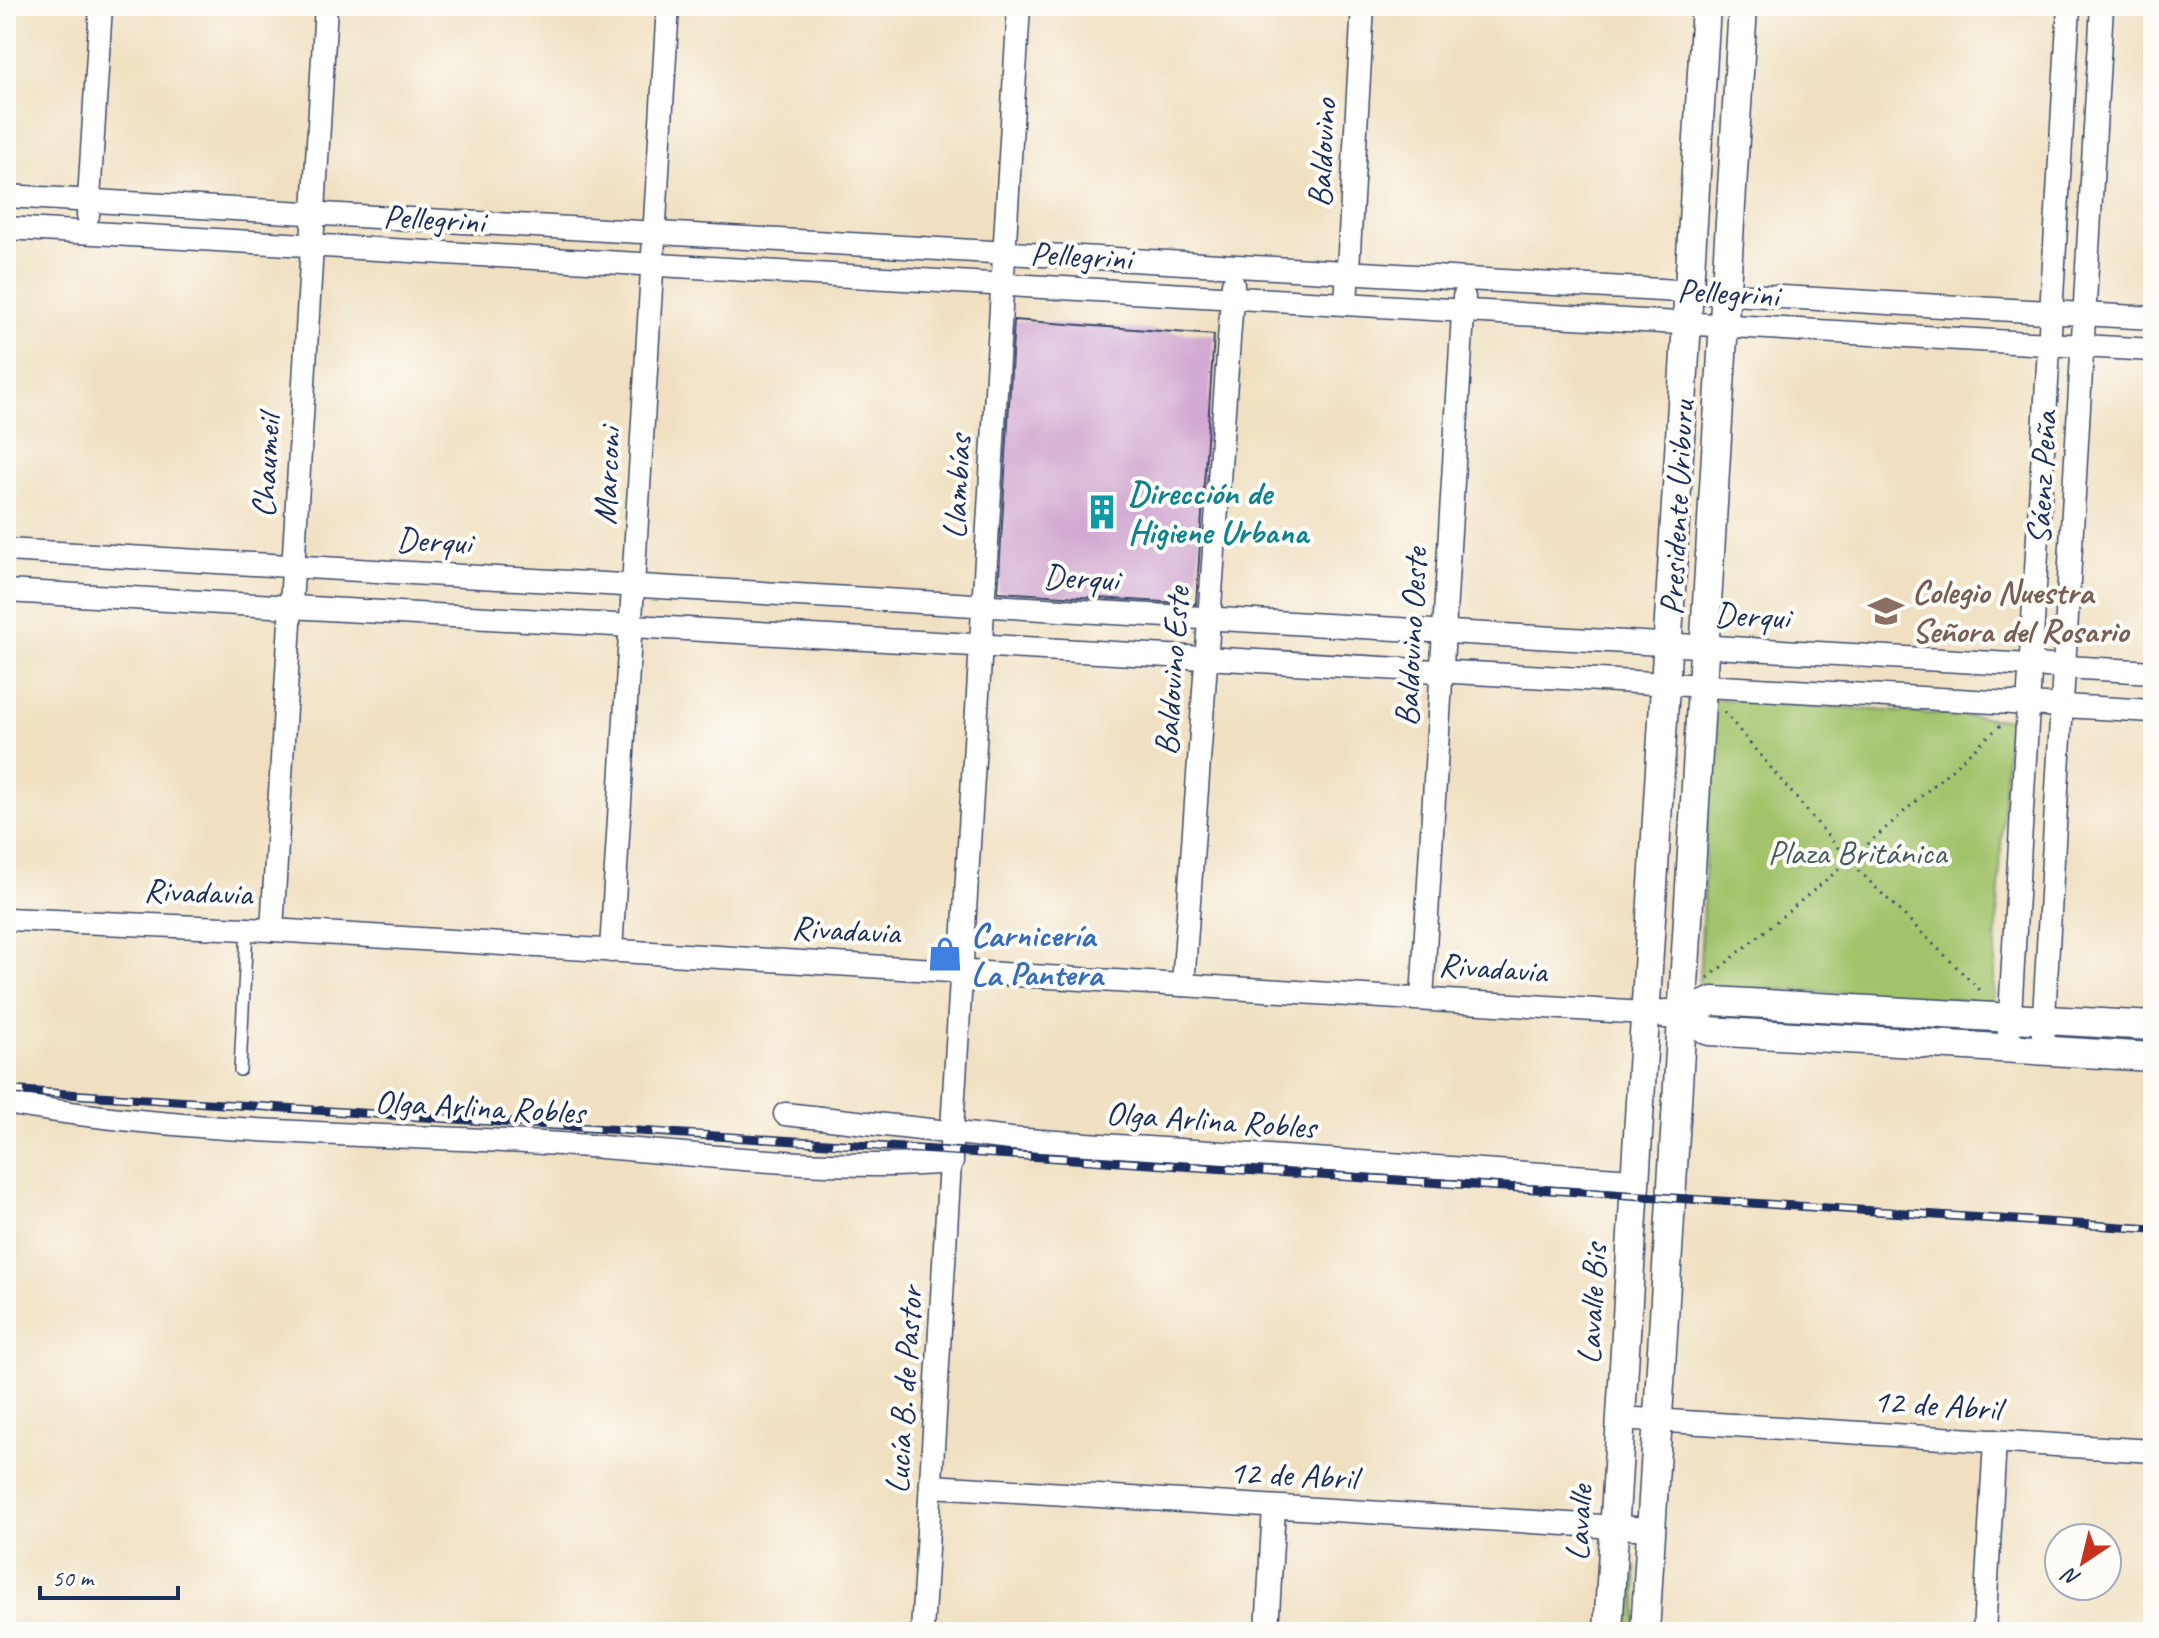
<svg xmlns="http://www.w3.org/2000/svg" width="2159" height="1638" font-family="Caveat,sans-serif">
<rect width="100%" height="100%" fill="#fdfcf7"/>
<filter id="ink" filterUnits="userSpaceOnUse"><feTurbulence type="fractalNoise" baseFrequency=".0125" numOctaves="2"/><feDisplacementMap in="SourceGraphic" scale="16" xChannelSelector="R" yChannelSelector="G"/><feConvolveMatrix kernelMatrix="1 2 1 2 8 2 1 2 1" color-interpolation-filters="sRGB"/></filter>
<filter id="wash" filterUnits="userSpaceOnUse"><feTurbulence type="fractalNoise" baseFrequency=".006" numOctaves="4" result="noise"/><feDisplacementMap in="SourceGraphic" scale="32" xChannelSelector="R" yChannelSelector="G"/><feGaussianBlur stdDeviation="1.8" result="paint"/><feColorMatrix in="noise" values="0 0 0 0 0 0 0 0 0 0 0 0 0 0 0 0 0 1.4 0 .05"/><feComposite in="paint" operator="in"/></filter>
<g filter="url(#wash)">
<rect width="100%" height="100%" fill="#f0e0c1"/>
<g fill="#a2c36b" stroke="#5e7964" stroke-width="2">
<path d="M1713,699L2008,719L1993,1002L1699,985Z"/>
<path d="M1633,1565L1636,1566L1638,1632H1616L1625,1566Z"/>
</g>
<g id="blocks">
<path fill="#d2a9d2" d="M1014,320L1214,335L1196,604L998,592Z"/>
</g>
</g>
<g filter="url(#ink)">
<use href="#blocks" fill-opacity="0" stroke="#3b4a6d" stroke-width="2"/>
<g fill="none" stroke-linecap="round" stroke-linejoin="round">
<g stroke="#3b4a6d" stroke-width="14">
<path id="service" d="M240,1070L247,929"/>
</g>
<g stroke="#3b4a6d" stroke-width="25">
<g id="minor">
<path d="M6,196L2153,318"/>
<path d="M88,215L101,6"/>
<path d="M6,228L2153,350"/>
<path d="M1346,304L1363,6"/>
<path d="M6,550L2153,672"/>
<path d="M6,591L2153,711"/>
<path d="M6,919L272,930L1645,1013"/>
<path d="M272,930L326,6"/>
<path d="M611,951L668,6"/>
<path d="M1183,985L1233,284"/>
<path d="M1422,999L1464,297"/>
<path d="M2008,1049L2069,6"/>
<path d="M2042,1051L2102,6"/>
<path d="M6,1103C188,1135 375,1133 560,1144C690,1152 822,1173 952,1162"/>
<path d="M785,1114L1011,1139L1634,1180"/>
<path d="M1620,1418L2153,1451"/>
<path d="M931,1486L1651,1529"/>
<path d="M922,1632L1019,6"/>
<path d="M1267,1632L1274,1507"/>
<path d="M1984,1632L1995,1441"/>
</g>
</g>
<g stroke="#3b4a6d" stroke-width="31">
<g id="tertiary">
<path d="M1665,1014L1682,1015L1713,1001L2153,1026"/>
<path d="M1682,1015L1709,1031L2153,1057"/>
<path d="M1608,1632L1706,6"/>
<path d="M1645,1632L1743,6"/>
</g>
</g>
<g stroke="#3b4a6d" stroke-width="3" stroke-dasharray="2 6" stroke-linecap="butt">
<path d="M1724,712L1849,861L1984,994"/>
<path d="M1708,978L1849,861L2002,724"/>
</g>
<use href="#service" stroke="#fff" stroke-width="11"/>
<use href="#minor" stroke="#fff" stroke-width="22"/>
<use href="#tertiary" stroke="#fff" stroke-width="28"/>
<g stroke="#1b2f5e" stroke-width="9">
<path id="rail" d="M6,1090L2153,1229"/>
</g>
<use href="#rail" stroke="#fdfcf7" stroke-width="6" stroke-dasharray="18" stroke-linecap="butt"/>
</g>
</g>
<defs>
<g id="building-bare" transform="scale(2.76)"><path d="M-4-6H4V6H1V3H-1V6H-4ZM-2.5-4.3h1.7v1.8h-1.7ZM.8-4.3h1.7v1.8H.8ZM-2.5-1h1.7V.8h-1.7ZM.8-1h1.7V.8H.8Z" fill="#0f9aa8" stroke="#fdfcf7" stroke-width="2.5" paint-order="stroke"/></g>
<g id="school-bare" transform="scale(2.76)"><path d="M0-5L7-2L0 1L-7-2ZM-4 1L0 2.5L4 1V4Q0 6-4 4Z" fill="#8d6e63" stroke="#fdfcf7" stroke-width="2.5" paint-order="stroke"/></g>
<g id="shop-bare" transform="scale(2.76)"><path d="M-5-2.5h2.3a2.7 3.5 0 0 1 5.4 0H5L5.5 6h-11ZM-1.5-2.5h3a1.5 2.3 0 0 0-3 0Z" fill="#3f7fe0" stroke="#fdfcf7" stroke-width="2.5" paint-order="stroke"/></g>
</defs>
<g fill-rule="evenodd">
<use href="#building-bare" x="1102" y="512"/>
<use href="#school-bare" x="1886" y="611"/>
<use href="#shop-bare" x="945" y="954"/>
</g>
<g text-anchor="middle" stroke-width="8" stroke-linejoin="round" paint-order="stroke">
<g font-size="34" fill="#1b2f5e" stroke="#fdfcf7">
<text transform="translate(1321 153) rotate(-87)" y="12">Baldovino</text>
<text transform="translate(434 218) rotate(3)" y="12">Pellegrini</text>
<text transform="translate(1081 255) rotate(3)" y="12">Pellegrini</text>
<text transform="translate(1728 292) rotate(3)" y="12">Pellegrini</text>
<text transform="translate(265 466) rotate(-87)" y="12">Chaumeil</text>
<text transform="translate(606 476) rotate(-87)" y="12">Marconi</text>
<text transform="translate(2041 478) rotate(-87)" y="12">Sáenz Peña</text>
<text transform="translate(956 487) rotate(-87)" y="12">Llambías</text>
<text transform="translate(1676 508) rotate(-87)" y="12">Presidente Uriburu</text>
<text transform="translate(434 540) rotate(3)" y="12">Derqui</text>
<text transform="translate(1081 577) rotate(3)" y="12">Derqui</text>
<text transform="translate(1752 615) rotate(3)" y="12">Derqui</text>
<text transform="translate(1410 637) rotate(-87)" y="12">Baldovino Oeste</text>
<text transform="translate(1171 671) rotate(-86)" y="12">Baldovino Este</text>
<text transform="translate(198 891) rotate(2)" y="12">Rivadavia</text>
<text transform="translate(846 929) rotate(3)" y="12">Rivadavia</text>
<text transform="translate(1493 967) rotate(4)" y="12">Rivadavia</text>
<text transform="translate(480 1106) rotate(3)" y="12">Olga Arlina Robles</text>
<text transform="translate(1211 1119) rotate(4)" y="12">Olga Arlina Robles</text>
<text transform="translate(1591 1304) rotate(-87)" y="12">Lavalle Bis</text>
<text transform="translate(903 1390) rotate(-86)" y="12">Lucía B. de Pastor</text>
<text transform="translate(1937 1404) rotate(4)" y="12">12 de Abril</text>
<text transform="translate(1293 1474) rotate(3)" y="12">12 de Abril</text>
<text transform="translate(1578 1523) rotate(-87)" y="12">Lavalle</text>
</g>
<g font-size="34" font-weight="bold" fill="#0d838f" stroke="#fdfcf7" text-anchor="start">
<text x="1128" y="504">Dirección de<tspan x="1128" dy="39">Higiene Urbana</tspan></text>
</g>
<g font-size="34" font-weight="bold" fill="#785e54" stroke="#fdfcf7" text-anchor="start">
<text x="1912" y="603">Colegio Nuestra<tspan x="1912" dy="39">Señora del Rosario</tspan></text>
</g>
<g font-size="34" fill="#445b62" stroke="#fdfcf7">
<text x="1857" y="864">Plaza Británica</text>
</g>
<g font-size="34" font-weight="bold" fill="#366cbe" stroke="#fdfcf7" text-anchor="start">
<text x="971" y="946">Carnicería<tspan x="971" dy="39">La Pantera</tspan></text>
</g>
</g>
<rect width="2159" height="1638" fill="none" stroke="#fdfcf7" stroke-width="32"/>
<g transform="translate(2083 1562) rotate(215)"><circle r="38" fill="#fdfcf7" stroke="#a3aaba" stroke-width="2"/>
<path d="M0-6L14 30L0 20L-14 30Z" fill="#c8321e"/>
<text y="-12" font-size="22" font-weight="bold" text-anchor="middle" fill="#1b2f5e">N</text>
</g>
<path d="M40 1586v12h138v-12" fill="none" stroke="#1b2f5e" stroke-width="4"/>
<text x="52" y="1586" font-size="24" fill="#1b2f5e" stroke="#fdfcf7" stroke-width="6" paint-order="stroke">50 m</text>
</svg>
